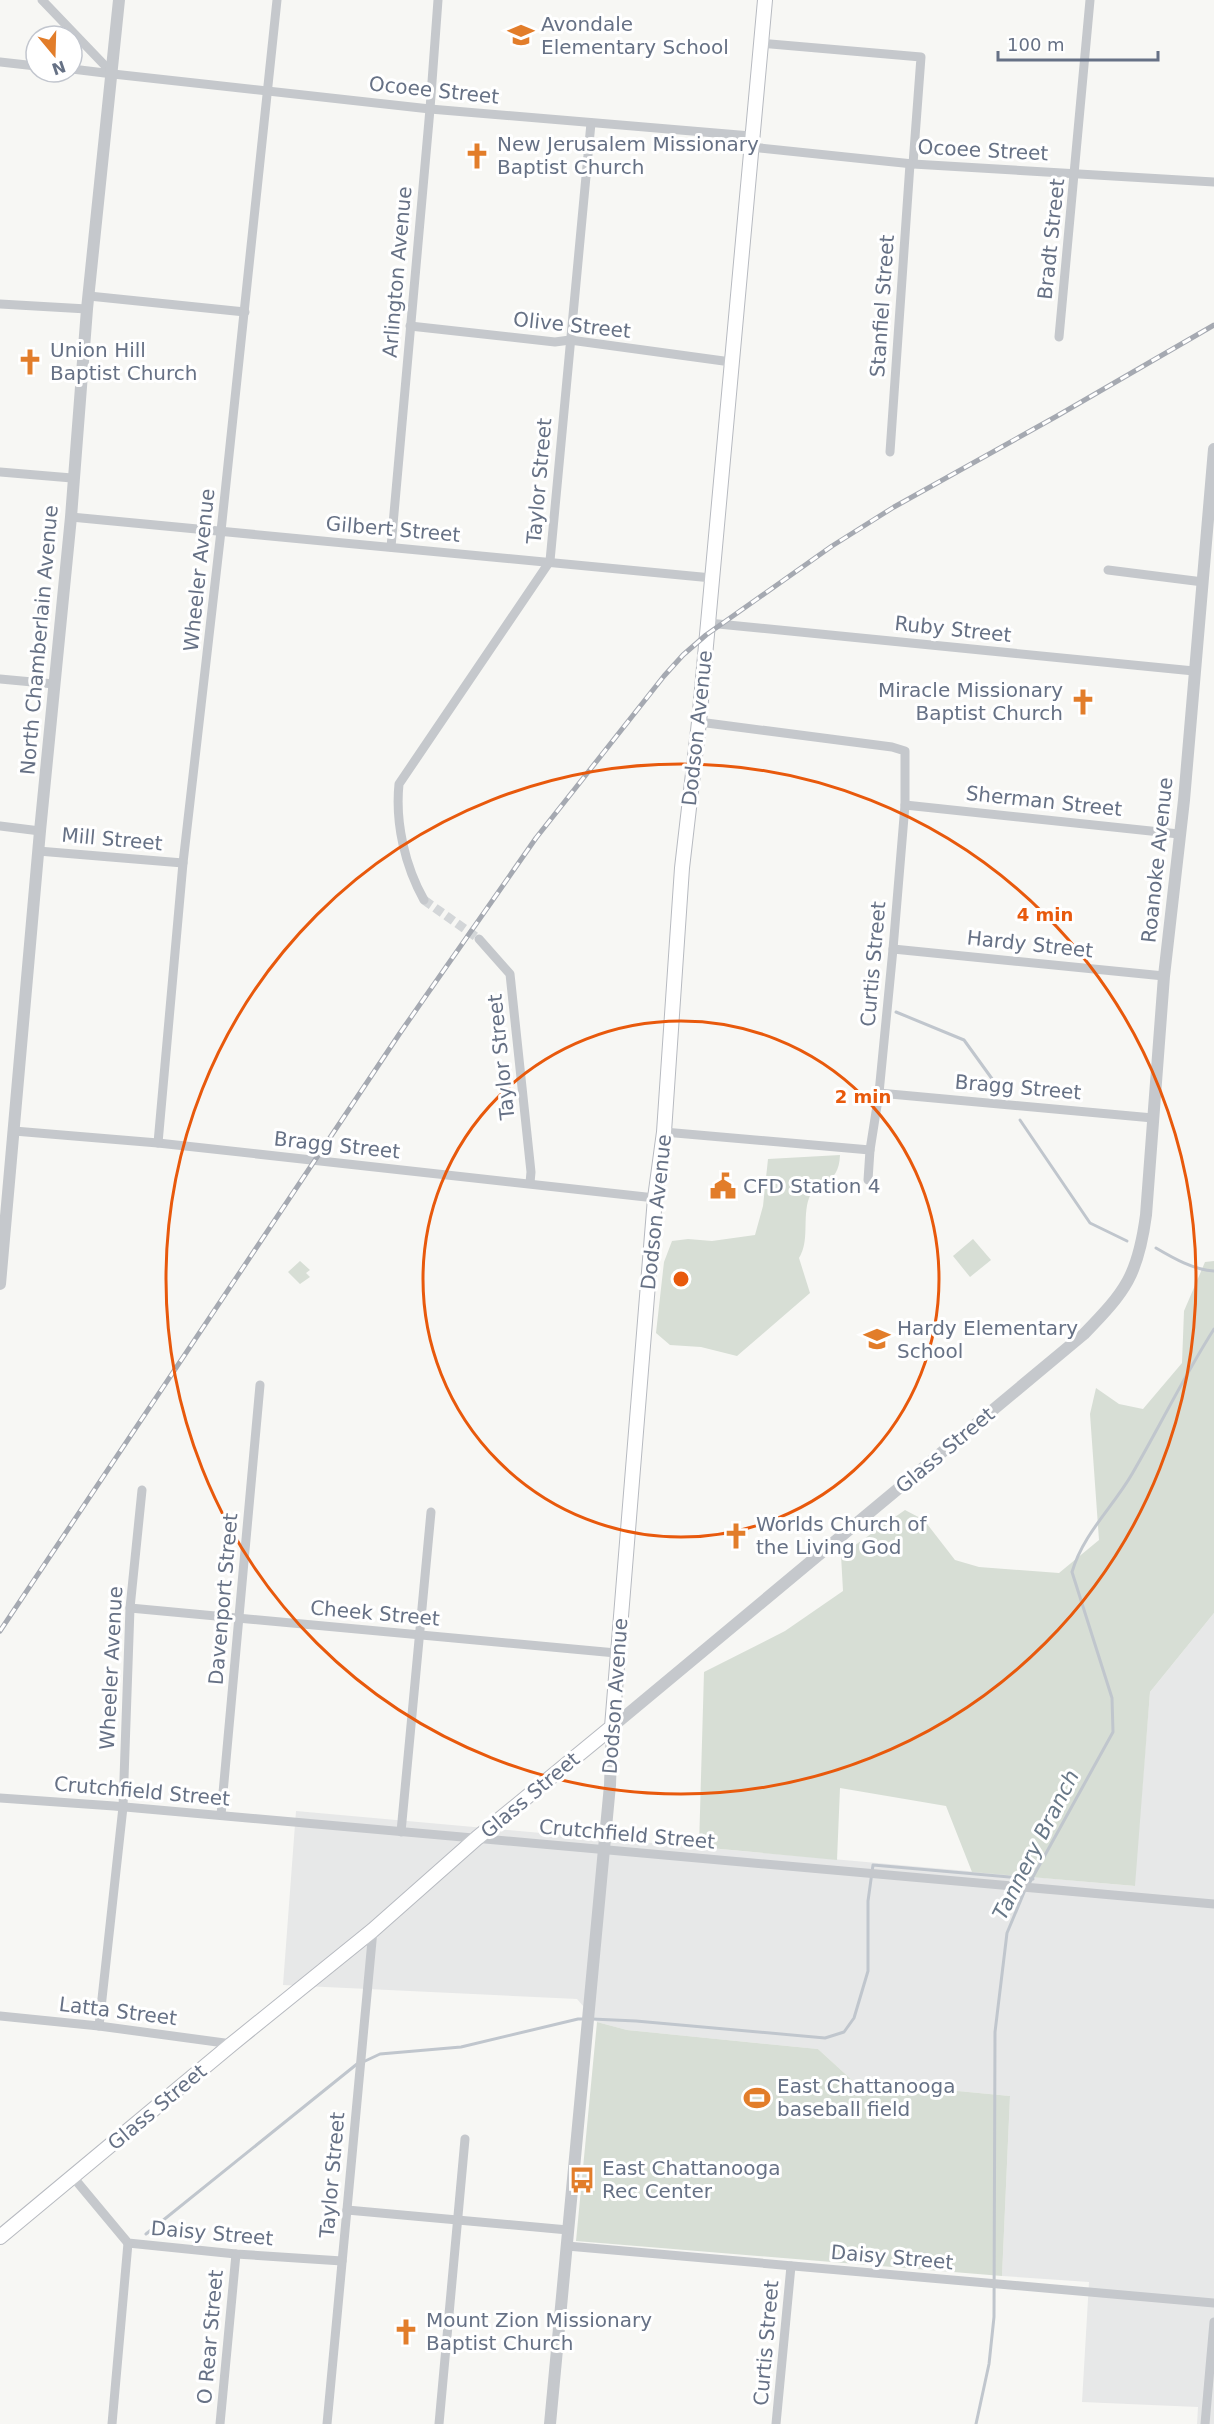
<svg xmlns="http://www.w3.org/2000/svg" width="1214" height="2424" font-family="'DejaVu Sans',sans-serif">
<rect width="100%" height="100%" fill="#f7f7f4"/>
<path fill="#e7e8e8" d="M1214,1613V2424H1197L1198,2407L1082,2402L1089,2282L1002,2276L1010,2096L853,2081L818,2049L627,2030L597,2022L577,1999L283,1985L296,1811L1134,1886L1150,1692Z"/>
<g fill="#d7ded5">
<path d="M840,1155C839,1187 816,1180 809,1198C802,1218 810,1241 799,1258L810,1293L737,1356L701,1347L670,1345L656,1333L664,1262L672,1241L688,1239L712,1241L755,1235L763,1206L768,1159Z"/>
<path d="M973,1239L991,1260L970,1277L953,1256Z"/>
<path d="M300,1261L310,1270L306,1273L310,1277L300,1284L288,1272Z"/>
<path d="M1214,1261V1613L1150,1692L1135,1886L972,1872L946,1806L840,1788L837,1860L699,1847L704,1672L785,1631L843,1591L841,1555L905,1510L924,1520L955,1560L979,1567L1059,1573L1099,1540L1090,1414L1096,1388L1119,1404L1143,1409L1182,1363L1184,1311L1205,1262Z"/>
<path d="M597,2022L627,2030L818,2049L853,2081L1010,2096L1002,2276L576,2241Z"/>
</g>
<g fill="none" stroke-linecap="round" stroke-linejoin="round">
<g stroke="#c0c6cd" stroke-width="3">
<path d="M896,1012L964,1040L1003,1094"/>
<path d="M1020,1120L1090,1223L1127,1241"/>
<path d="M1156,1248C1173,1258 1194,1270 1214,1271"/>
<path d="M1029,1884L1113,1732L1112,1698L1072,1572C1083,1534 1113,1507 1132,1474C1160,1426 1184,1376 1214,1329"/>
<path d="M592,2019L636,2021L825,2038L844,2032L854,2018L868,1971V1901L873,1865L1033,1879"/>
<path d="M363,2062L380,2054L461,2047L578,2019H585"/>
<path d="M146,2234L357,2064"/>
<path d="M976,2424L989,2364L994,2317L995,2032L1007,1933L1025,1890"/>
</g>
<path stroke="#d3d6d8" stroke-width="9" stroke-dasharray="9 4.5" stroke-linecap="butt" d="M424,900L479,939"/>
<g stroke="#b7bac0" stroke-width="16">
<path id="secondary" d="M0,2237L232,2044L373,1930L477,1838L612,1727L655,1198L664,1132L682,868L699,722L765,0"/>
</g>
<g stroke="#c5c8cc" stroke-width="9">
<path d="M42,0L113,74L430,109L751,136"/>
<path d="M760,43L921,57L913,164"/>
<path d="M0,62L36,66"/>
<path d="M72,69L113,74"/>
<path d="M751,147L913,164L1214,182"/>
<path d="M89,296L245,312"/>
<path d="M0,304L87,309"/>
<path d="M410,326L555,342L570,340L731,362"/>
<path d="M1059,337L1090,0"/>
<path d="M890,452L910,164"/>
<path d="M0,472L72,478"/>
<path d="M71,517L712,578"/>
<path d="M391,547L430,109L438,0"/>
<path d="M1108,570L1203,582"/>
<path d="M708,623L1194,671"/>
<path d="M0,679L54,684"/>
<path d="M699,722L892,747L905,751V805L893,949L879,1093L870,1150L868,1180"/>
<path d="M905,805L1179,834"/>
<path d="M0,826L40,831"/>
<path d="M38,851L183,863"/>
<path d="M424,900C405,866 395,823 399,784L550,561L591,123"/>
<path d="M479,939L510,974L531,1172L530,1183"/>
<path d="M893,949L1164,976"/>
<path d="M879,1093L1153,1118"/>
<path d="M14,1131L158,1143L655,1198"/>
<path d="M664,1132L870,1150"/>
<path d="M158,1143L183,863L221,531L277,0"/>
<path d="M130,1608L616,1653"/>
<path d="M0,1798L114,1806L1214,1904"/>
<path d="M221,1815L260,1385"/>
<path d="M401,1832L431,1512"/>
<path d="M0,2016L99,2026L232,2044"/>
<path d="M99,2026L123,1807L130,1608L142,1490"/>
<path d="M73,2177L128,2243L236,2254L342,2261"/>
<path d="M347,2210L568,2230"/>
<path d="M567,2246L1214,2303"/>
<path d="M112,2424L128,2243"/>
<path d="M220,2424L236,2254"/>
<path d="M327,2424L373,1930"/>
<path d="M439,2424L465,2139"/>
<path d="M776,2424L791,2266"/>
<path d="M1205,2424L1214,2322"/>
</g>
<g stroke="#c5c8cc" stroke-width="12">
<path d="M0,1284L40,831L71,517L87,309L119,0"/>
<path d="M550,2424L610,1785L612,1727L1084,1334C1126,1291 1138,1275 1146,1215L1164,976L1184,800L1214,449"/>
</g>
<use href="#secondary" stroke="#fff" stroke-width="14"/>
<g stroke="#a5a9b1" stroke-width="5">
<path id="rail" d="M0,1631L400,1033L536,838L664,676L683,655L706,635L832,546L894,507L1057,416L1214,325"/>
</g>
<use href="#rail" stroke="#fff" stroke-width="3" stroke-dasharray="9" stroke-linecap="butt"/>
</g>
<g fill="none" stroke="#e8590c" stroke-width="3">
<circle cx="681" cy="1279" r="258"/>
<circle cx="681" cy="1279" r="515"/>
</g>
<defs>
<g id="school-bare" transform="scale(2.07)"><path d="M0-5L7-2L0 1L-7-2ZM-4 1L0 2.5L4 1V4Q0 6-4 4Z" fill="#e27d2a" stroke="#fff" stroke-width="2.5" paint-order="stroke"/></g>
<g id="church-bare" transform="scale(2.07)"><path d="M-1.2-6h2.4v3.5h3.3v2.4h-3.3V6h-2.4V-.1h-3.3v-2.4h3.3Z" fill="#e27d2a" stroke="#fff" stroke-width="2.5" paint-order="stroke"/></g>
<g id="civic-bare" transform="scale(2.07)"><path d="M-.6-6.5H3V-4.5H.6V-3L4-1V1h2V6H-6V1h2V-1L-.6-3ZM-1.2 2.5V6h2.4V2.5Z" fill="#e27d2a" stroke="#fff" stroke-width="2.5" paint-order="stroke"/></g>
<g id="stadium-bare" transform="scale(2.07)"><path d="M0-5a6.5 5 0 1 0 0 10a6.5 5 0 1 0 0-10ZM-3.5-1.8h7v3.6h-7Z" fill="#e27d2a" stroke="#fff" stroke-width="2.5" paint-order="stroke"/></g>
<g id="bus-bare" transform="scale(2.07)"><path d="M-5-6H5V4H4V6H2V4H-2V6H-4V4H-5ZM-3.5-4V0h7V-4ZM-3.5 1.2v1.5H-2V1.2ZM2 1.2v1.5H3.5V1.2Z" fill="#e27d2a" stroke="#fff" stroke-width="2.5" paint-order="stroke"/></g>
</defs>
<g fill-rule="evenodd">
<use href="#school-bare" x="521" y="35"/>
<use href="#church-bare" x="477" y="156"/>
<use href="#church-bare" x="30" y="362"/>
<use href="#church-bare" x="1083" y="702"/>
<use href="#civic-bare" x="723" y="1186"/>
<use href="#school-bare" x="877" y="1339"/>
<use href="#church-bare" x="736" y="1536"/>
<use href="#stadium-bare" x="757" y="2098"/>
<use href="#bus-bare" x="582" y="2180"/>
<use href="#church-bare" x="406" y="2332"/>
</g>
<g text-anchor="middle" stroke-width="6" stroke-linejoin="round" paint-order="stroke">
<g font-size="20" fill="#667185" stroke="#fff" text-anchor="start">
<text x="541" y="31">Avondale<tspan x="541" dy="23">Elementary School</tspan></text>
<text x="497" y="151">New Jerusalem Missionary<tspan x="497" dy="23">Baptist Church</tspan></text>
<text x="50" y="357">Union Hill<tspan x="50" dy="23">Baptist Church</tspan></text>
<text x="1063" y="697" text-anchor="end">Miracle Missionary<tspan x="1063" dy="23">Baptist Church</tspan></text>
<text x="743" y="1193">CFD Station 4</text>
<text x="897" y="1335">Hardy Elementary<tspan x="897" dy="23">School</tspan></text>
<text x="756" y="1531">Worlds Church of<tspan x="756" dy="23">the Living God</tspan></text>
<text x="777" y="2093">East Chattanooga<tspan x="777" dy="23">baseball field</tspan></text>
<text x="602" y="2175">East Chattanooga<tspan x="602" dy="23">Rec Center</tspan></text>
<text x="426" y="2327">Mount Zion Missionary<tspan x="426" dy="23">Baptist Church</tspan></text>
</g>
<g font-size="20" fill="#667185" stroke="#fff">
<text transform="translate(434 90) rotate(6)" y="7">Ocoee Street</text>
<text transform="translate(983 150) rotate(3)" y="7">Ocoee Street</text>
<text transform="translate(1051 239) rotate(-84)" y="7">Bradt Street</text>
<text transform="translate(397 272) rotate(-85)" y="7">Arlington Avenue</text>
<text transform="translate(882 306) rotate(-86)" y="7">Stanfiel Street</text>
<text transform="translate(572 325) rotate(6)" y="7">Olive Street</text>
<text transform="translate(539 481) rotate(-85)" y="7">Taylor Street</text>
<text transform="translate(393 529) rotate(5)" y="7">Gilbert Street</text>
<text transform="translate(199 570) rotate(-84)" y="7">Wheeler Avenue</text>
<text transform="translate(953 629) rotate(6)" y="7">Ruby Street</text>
<text transform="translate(39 640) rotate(-85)" y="7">North Chamberlain Avenue</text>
<text transform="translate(697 728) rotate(-84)" y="7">Dodson Avenue</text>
<text transform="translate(1044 801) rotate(6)" y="7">Sherman Street</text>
<text transform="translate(112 839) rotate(5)" y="7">Mill Street</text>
<text transform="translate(1157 860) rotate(-84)" y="7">Roanoke Avenue</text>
<text transform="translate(1030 944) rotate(6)" y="7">Hardy Street</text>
<text transform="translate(873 964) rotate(-85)" y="7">Curtis Street</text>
<text transform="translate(501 1057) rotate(-96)" y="7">Taylor Street</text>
<text transform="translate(1018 1087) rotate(5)" y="7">Bragg Street</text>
<text transform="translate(337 1145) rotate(6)" y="7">Bragg Street</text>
<text transform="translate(656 1212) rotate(-84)" y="7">Dodson Avenue</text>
<text transform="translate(945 1450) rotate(-40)" y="7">Glass Street</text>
<text transform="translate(223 1599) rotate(-85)" y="7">Davenport Street</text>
<text transform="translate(375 1613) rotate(5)" y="7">Cheek Street</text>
<text transform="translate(111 1668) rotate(-87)" y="7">Wheeler Avenue</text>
<text transform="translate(615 1696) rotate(-86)" y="7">Dodson Avenue</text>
<text transform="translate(142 1791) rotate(5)" y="7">Crutchfield Street</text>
<text transform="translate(530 1795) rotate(-40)" y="7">Glass Street</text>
<text transform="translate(627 1834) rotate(5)" y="7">Crutchfield Street</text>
<text transform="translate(118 2011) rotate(7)" y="7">Latta Street</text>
<text transform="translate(157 2107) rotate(-40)" y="7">Glass Street</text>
<text transform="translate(332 2175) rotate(-85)" y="7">Taylor Street</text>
<text transform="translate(212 2233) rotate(5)" y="7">Daisy Street</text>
<text transform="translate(892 2257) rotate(5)" y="7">Daisy Street</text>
<text transform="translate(210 2337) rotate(-85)" y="7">O Rear Street</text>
<text transform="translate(766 2343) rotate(-85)" y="7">Curtis Street</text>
</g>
<g font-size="21" font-style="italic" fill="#687888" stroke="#fff">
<text transform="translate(1036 1845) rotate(-63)" y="7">Tannery Branch</text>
</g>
</g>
<circle cx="681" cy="1279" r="9" fill="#e8590c" stroke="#fff" stroke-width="3"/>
<g font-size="18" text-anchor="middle" font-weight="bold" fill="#e8590c" stroke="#fff" stroke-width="6" stroke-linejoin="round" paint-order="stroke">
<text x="1045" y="921">4 min</text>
<text x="863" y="1103">2 min</text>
</g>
<g transform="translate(54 54) rotate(161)"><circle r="28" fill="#ffffff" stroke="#c2c6ce" stroke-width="1.5"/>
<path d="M0-4.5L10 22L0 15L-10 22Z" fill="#e27d2a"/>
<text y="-9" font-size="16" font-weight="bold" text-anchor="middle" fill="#667185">N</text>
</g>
<path d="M998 51v9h160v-9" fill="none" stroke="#667185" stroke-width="3"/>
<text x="1007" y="51" font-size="18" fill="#667185" stroke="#ffffff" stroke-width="4.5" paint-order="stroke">100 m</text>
</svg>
